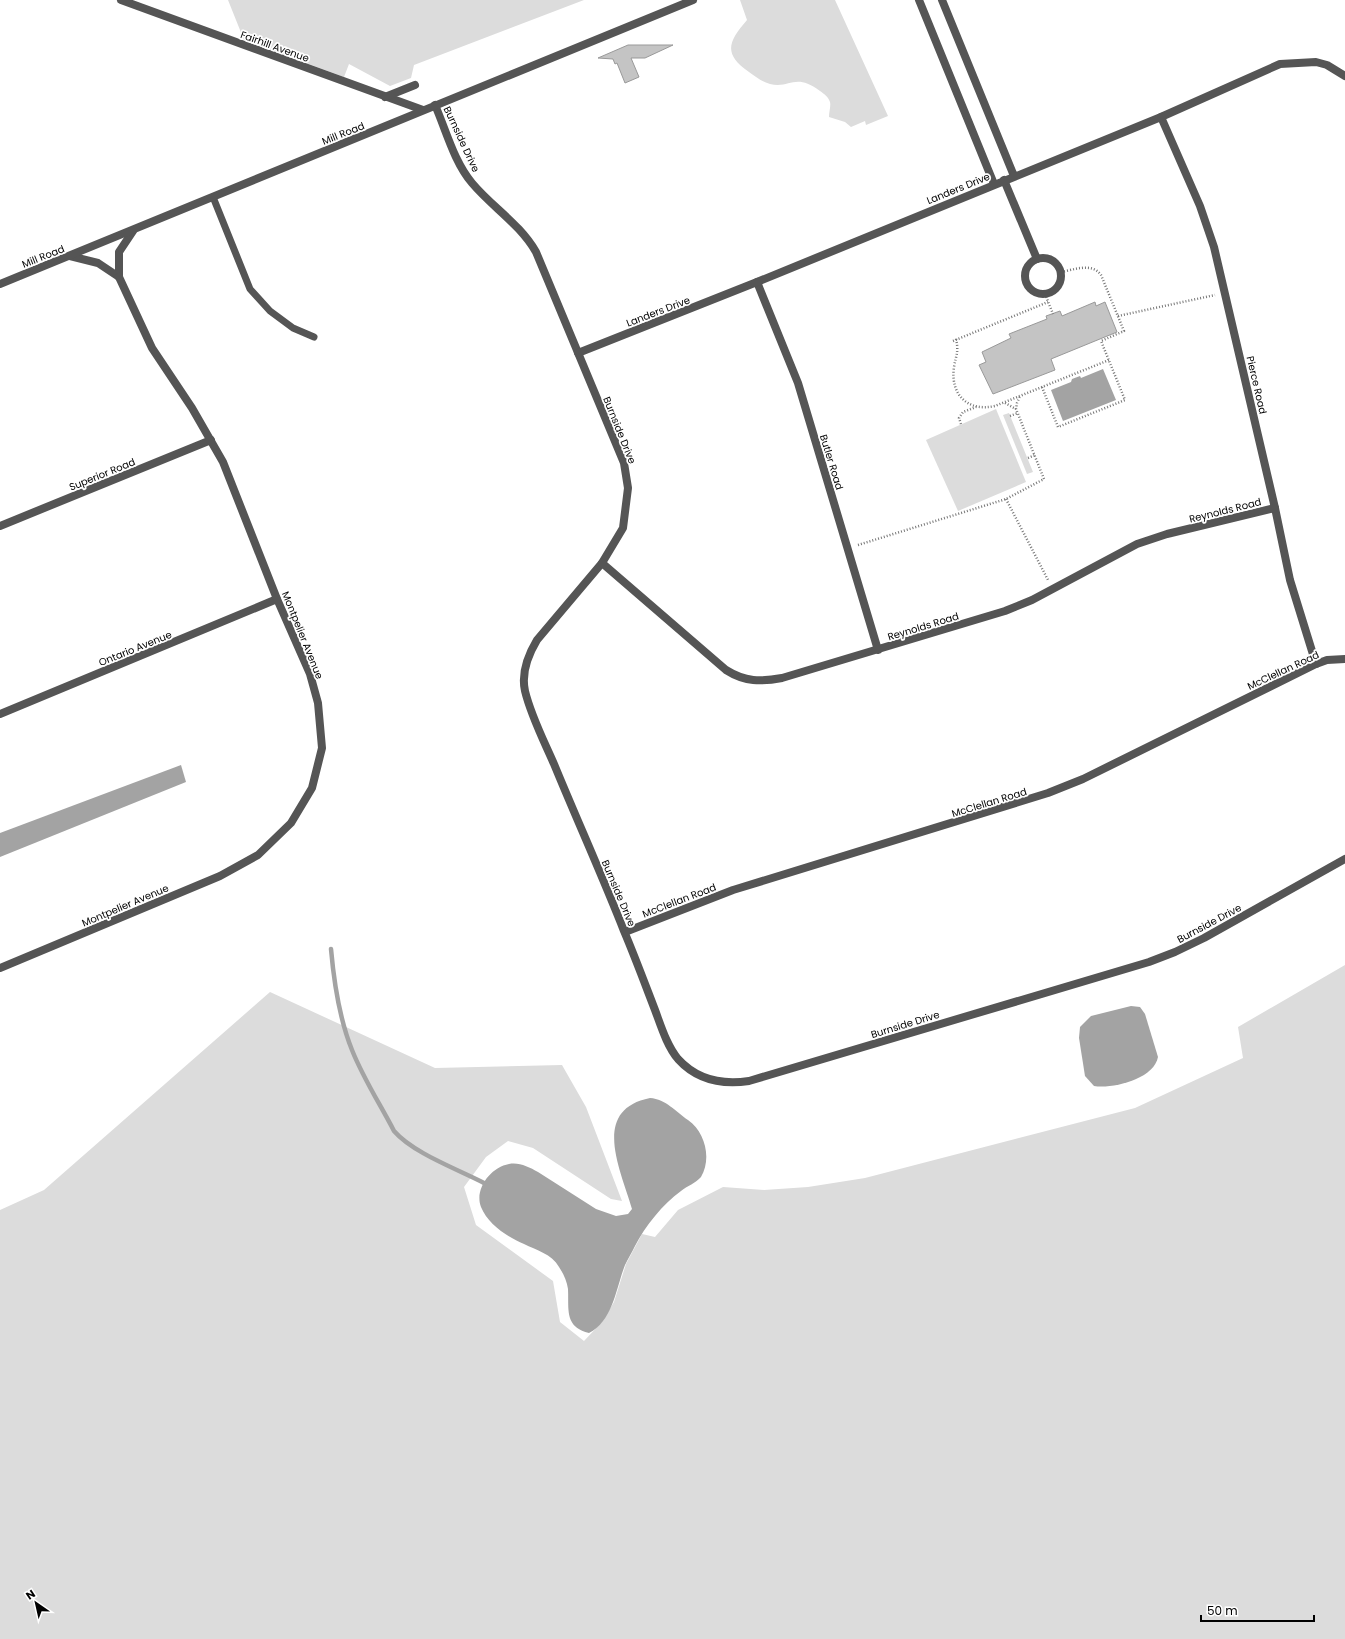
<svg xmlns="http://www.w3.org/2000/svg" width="1345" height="1639" font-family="Poppins,sans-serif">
<rect width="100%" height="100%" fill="#fff"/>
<g fill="#dcdcdc">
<path d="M228,0H584L414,65L411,78L390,86L349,64L344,77L244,40Z"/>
<path d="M740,0H835L888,116L866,125L865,121L851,127L845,122L829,117C829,112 831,106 830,102C828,96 824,94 820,91C795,72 790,89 770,84C762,82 756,77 749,72C723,54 728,42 747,20Z"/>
<path d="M996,409L1026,482L958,511L926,440Z"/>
<path d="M1009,413L1033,472L1027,474L1003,415Z"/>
<path d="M1345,965V1639H0V1210L44,1190L270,992L435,1068L562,1065L586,1107L622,1201L611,1199L533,1148L508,1141L486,1157L464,1187L476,1225L553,1281L560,1322L584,1341L601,1323L614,1302L626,1264L642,1234L655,1237L678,1210L723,1187L764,1190L808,1187L865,1178L1135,1108L1243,1058L1238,1027Z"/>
</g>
<g fill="#a3a3a3">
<path d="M1103,369L1116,400L1063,421L1051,390L1071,382L1072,379L1080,376L1081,378Z"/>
<path d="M181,765L186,782L0,857V833Z"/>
<path d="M1131,1006L1140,1007L1145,1014L1158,1057C1154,1079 1113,1089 1094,1086L1085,1076L1079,1038L1080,1027L1091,1016Z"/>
<path d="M650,1098C666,1099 676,1112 688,1120C705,1132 712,1158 701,1177C696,1183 687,1186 681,1191C663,1204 645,1226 635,1246C632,1252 628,1259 625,1265C616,1288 613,1321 589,1333C564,1327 569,1309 568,1289C567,1281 563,1273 559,1267C552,1254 536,1250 524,1244C507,1237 488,1224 481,1207C474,1189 491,1167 509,1164C519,1162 529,1167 538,1172L596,1209L616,1216L628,1214L632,1209C621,1170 590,1110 650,1098Z"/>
</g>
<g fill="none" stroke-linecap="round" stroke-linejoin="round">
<path stroke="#a3a3a3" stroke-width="4.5" d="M331,949C334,983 339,1018 352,1050C363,1078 380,1104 394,1131C413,1153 457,1169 484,1183"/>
</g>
<g fill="#c4c4c4" stroke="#999">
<path d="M628,45H673L645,58H631L639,77L625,83L617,63L615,64L613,59L598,58Z"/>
<path d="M1095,302L1096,306L1105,302L1117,332L1051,359L1055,370L993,394L979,365L986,362L982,352L1011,338L1009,334L1047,319L1046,316L1060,311L1062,316Z"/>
</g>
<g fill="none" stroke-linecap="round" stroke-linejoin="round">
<g stroke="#777" stroke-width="2.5" stroke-dasharray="1 2" stroke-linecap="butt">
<path d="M1045,294L1053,314"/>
<path d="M1118,316L1215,295"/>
<path d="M956,339C959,352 956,355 954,367C950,395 968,412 995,406L1109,360"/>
<path d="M953,341L1048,302"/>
<path d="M1042,387L1058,427L1125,400L1101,341L1124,331L1101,275C1092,262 1073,270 1061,272"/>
<path d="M1005,403L1016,409"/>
<path d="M1010,416L1018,413"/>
<path d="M961,424L959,418L963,412L976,407"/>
<path d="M1028,458L1035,455"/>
<path d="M1006,499L1048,580"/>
<path d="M858,545L1006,499L1044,479L1016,409L1017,403L1020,396"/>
</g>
<path stroke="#555" stroke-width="7" d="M213,197L250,289L270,311L293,328L314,337"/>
<g stroke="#555" stroke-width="8">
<path d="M121,0L423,110"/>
<path d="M919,0L994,184"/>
<path d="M942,0L1014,176"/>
<path d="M385,97L415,85"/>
<path d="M435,105C446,130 454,162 472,183C492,207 520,224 536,252L624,463L628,488L623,528L602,563L537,640C528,655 521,673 525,691C531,716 544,741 554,764C577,820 602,875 624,931C635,957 645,984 655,1010C661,1026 667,1046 678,1059C697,1080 722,1085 749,1081L1149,962L1175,952L1204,938L1345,859"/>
<path d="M1161,117L1200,206L1214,247L1275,508L1290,580L1316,664"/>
<path d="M1004,180L1037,259"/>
<path d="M70,256L98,263L119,277V252L133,231"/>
<circle cx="1043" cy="276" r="18"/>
<path d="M757,282L798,383L878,650"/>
<path d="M578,353L757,282L1161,117L1280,64L1316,62L1327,65L1345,76"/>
<path d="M0,526L211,440"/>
<path d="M602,563L726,670C745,682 761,682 782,678L1005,611L1032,600L1137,544L1167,534L1275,508"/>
<path d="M0,714L277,599"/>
<path d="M625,932L733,890L1048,793L1083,779L1316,664L1327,660L1345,659"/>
<path d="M0,968L220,876L258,855L291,823L312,788L322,748L318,703L310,674L277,599L223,462L192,408L152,348L119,277"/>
</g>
<path stroke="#555" stroke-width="8" d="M0,284L693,0"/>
</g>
<g text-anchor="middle" stroke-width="3.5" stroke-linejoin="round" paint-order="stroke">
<g font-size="10" fill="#000" stroke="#fff">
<text transform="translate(275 46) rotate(20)" y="4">Fairhill Avenue</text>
<text transform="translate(343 133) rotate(-22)" y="4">Mill Road</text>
<text transform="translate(462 139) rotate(65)" y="4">Burnside Drive</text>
<text transform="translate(958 188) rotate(-22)" y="4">Landers Drive</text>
<text transform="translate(43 256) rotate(-22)" y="4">Mill Road</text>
<text transform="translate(658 311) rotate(-21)" y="4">Landers Drive</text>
<text transform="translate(1257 385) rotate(77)" y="4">Pierce Road</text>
<text transform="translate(620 430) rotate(68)" y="4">Burnside Drive</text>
<text transform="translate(832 462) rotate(73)" y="4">Butler Road</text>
<text transform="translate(102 474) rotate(-22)" y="4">Superior Road</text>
<text transform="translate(1225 510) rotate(-14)" y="4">Reynolds Road</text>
<text transform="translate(923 626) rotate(-17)" y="4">Reynolds Road</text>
<text transform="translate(303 635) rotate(68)" y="4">Montpelier Avenue</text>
<text transform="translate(135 648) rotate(-22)" y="4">Ontario Avenue</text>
<text transform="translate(1283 670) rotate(-25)" y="4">McClellan Road</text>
<text transform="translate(989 802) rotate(-17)" y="4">McClellan Road</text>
<text transform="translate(619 893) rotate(67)" y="4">Burnside Drive</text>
<text transform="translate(679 900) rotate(-21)" y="4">McClellan Road</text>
<text transform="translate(125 905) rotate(-23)" y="4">Montpelier Avenue</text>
<text transform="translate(1209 923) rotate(-28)" y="4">Burnside Drive</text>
<text transform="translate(905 1024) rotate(-17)" y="4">Burnside Drive</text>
</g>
</g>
<g transform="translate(36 1603) rotate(326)" stroke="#ffffff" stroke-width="3" paint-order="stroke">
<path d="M0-3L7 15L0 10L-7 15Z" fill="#000000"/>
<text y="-6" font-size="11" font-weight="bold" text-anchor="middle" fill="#000000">N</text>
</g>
<path d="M1201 1615v6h113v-6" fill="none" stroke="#000000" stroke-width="2"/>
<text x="1207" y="1615" font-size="12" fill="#000000" stroke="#ffffff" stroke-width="3" paint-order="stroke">50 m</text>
</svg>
